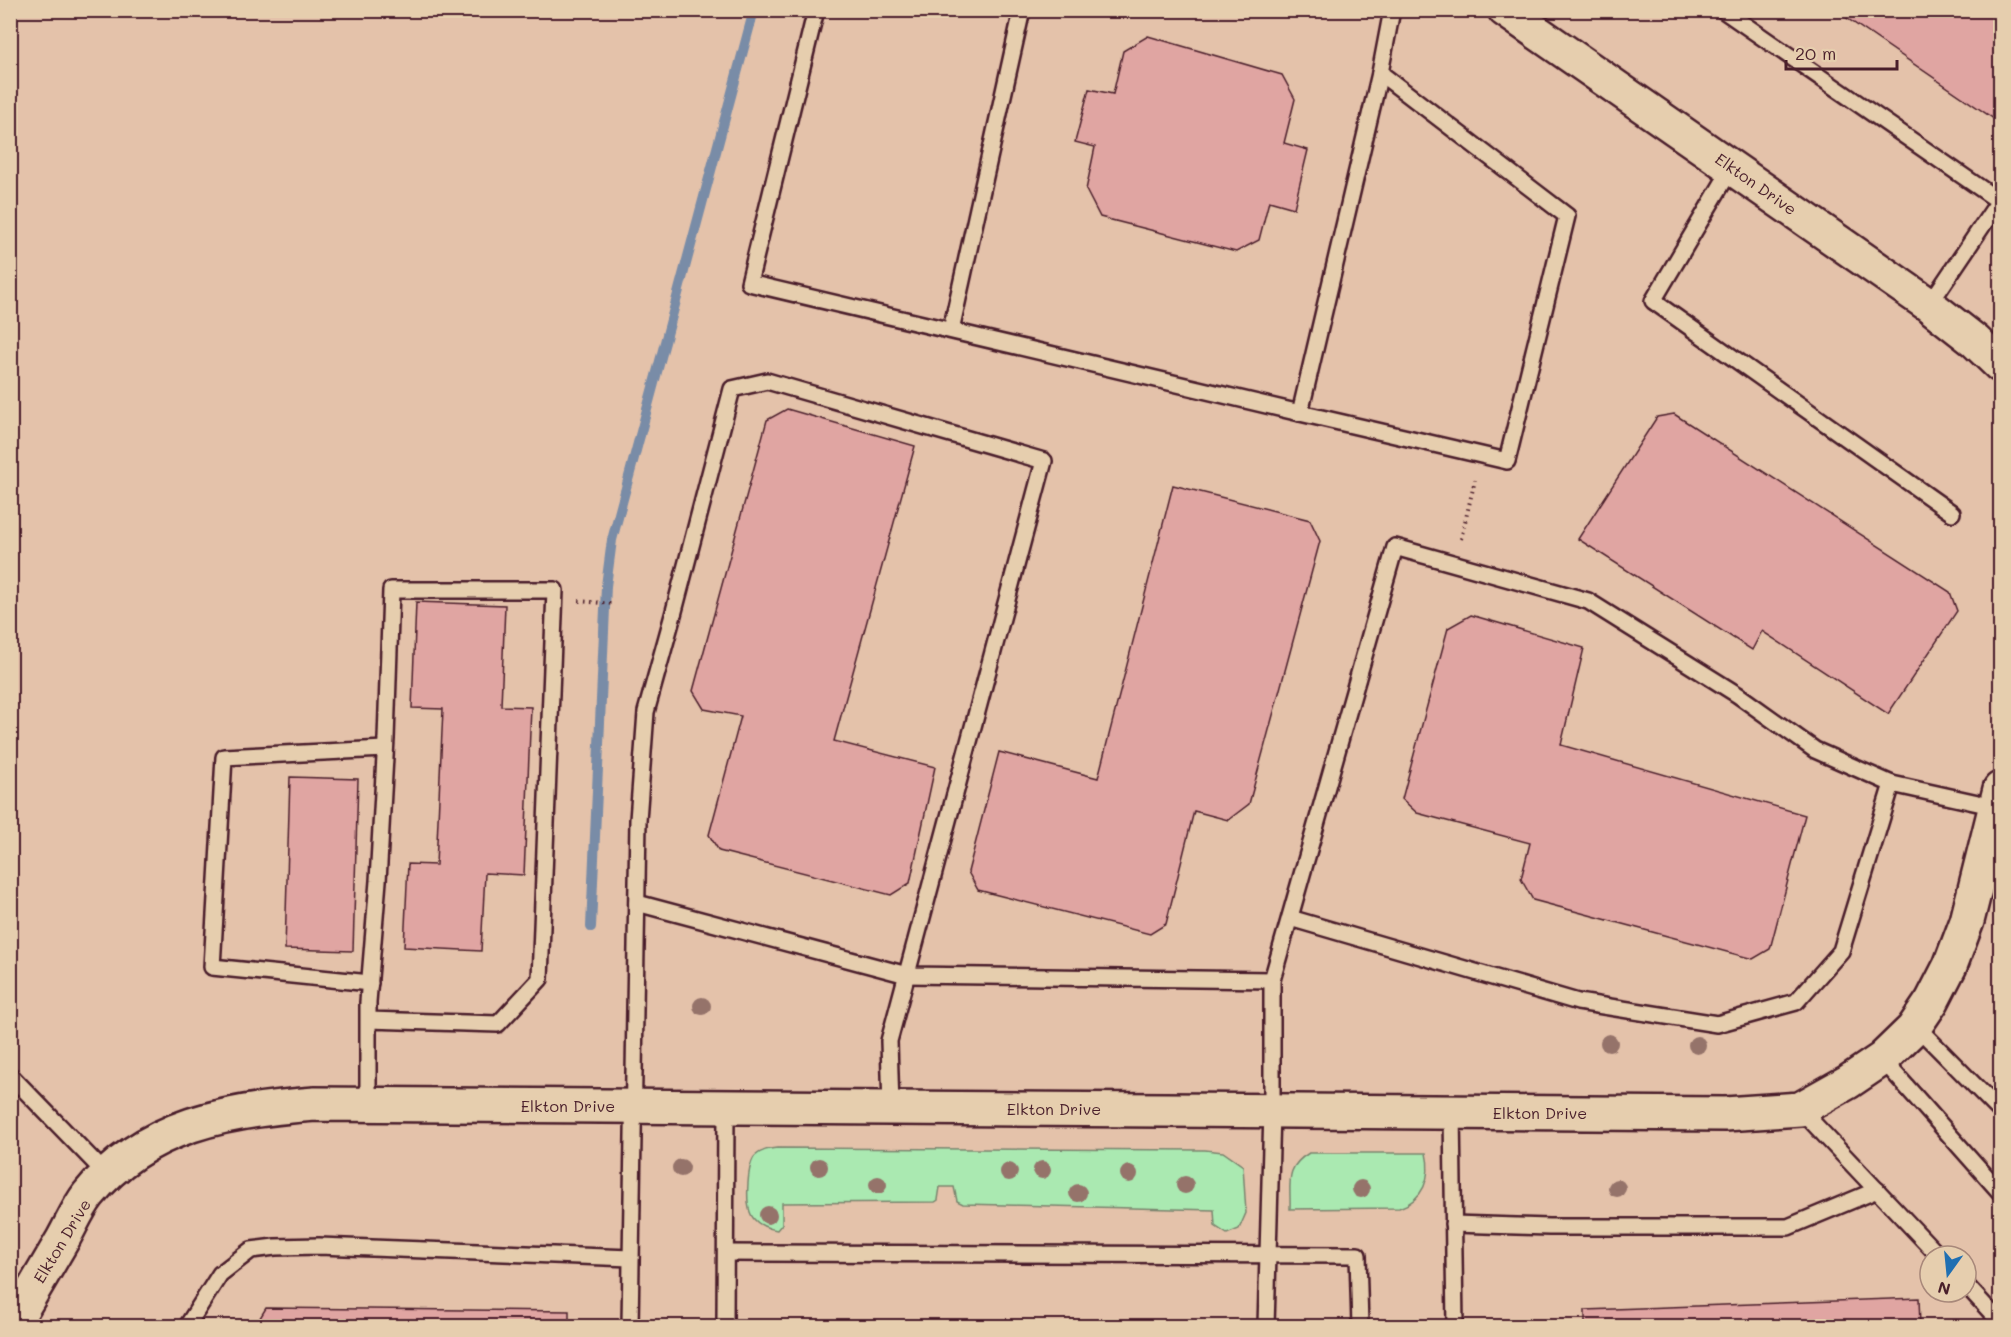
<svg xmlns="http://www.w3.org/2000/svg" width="2011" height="1337" font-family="Mali,sans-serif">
<rect width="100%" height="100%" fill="#e4c2aa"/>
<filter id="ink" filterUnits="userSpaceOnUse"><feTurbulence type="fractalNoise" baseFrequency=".0167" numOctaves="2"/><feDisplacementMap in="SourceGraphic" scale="12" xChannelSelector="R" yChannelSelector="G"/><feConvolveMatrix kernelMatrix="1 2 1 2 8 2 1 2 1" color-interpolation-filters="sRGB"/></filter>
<g filter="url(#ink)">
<g fill="#aae9b1" stroke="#7a846e" stroke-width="1.5">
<path d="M777,1148L1205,1150L1223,1152L1243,1166L1246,1213L1239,1229L1227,1234L1215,1226L1214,1210L963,1204L957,1201L954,1187H940L938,1200L935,1202L782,1203V1224L777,1230C766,1228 754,1224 750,1212C746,1201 747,1165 755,1156C761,1150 769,1149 777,1148Z"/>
<path d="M1309,1153H1426C1432,1178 1423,1200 1399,1208L1290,1209C1291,1183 1284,1168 1309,1153Z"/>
</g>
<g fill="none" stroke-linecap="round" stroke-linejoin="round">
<path stroke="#798ca7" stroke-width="10" d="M591,927L606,586L612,540L754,10"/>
</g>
<g fill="#e0a5a2" stroke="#4a1f2b" stroke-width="1.5">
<path d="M1835,10H2000V123Z"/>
<path d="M1148,36L1282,75L1295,99L1284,143L1308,150L1294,208L1269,201L1259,240L1236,252L1100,217L1086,190L1095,147L1075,142L1089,89L1113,94L1123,51Z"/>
<path d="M787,409L915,446L834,741L935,767L910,883L891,895L719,851L709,835L741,716L704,709L693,691L767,420Z"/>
<path d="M1674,414L1950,592L1957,611L1888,714L1762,631L1752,650L1578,539L1657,417Z"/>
<path d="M1173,485L1310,520L1320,541L1249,804L1228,820L1194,811L1166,924L1150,934L978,890L968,872L999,752L1098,778Z"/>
<path d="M416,602L505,605L501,706L531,707L524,875L485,873L481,951L404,947L408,864L436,865L443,709L412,708Z"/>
<path d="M1471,615L1584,648L1561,745L1805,815L1770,949L1753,959L1533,900L1521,879L1530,843L1417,813L1402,799L1448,628Z"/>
<path d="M290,777L358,779L353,951L285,949Z"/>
<path d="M1919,1298L1920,1326H1585V1310Z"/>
<path d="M266,1308L569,1311V1326H255Z"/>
<path d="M804,1325L1123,1326H804Z"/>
</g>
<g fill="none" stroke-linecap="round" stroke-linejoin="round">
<g stroke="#4a1f2b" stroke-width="20">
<g id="service">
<path d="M816,10L749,283L1300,413L1380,73L1392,10"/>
<path d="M1723,10L1999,201L1929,305"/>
<path d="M1732,167L1653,301L1952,513"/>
<path d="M951,330L1022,10"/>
<path d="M1300,413L1507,461L1567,216L1380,73"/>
<path d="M637,903L907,975L1272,980"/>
<path d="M1290,918L1578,1002L1717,1024L1796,1002L1841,951L1892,784"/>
<path d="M370,983L212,967L224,757L385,749"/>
<path d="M1915,1025L2000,1111"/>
<path d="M1882,1059L2000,1192"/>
<path d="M10,1075L107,1175"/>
<path d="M368,1105V1002L378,881L386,739L391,590H555L540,979L498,1024L368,1020"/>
<path d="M1800,1109L1939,1256"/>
<path d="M1452,1113L1455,1326"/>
<path d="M1453,1224L1549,1227H1788L1877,1190"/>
<path d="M726,1253L1358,1255L1360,1326"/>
<path d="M1966,1285L2000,1322"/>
<path d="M187,1326L220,1274L251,1250L275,1247L319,1246L631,1258"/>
<path d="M630,1326L638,820L646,712L673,615L732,389L767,381L1044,461L889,1041L891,1108"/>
<path d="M725,1326L726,1107"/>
<path d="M1266,1326L1272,1111V980L1395,547L1588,601L1738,695L1815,750L1892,784L1996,807"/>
</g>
</g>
<g stroke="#4a1f2b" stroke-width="38">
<g id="tertiary">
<path d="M1505,10L1929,305L1975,341L2000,365"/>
<path d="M12,1326C29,1297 46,1268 63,1239C71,1225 78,1208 88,1195C145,1124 230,1110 315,1104L1725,1114L1800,1109L1848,1082L1882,1059L1913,1029L1932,1001L1950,966L1967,921L2000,789"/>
</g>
</g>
<g stroke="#4a1f2b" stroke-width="4" stroke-dasharray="1.5 4.5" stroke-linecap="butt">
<path d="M1461,539L1475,480"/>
<path d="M579,601L614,604"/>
</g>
<use href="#service" stroke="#e6ceae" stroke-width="15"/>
<use href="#tertiary" stroke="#e6ceae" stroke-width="33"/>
</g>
<g fill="#95736b">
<circle cx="702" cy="1006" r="9"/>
<circle cx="1609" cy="1043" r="9"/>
<circle cx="1697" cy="1045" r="9"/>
<circle cx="819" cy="1167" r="9"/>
<circle cx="681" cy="1168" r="9"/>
<circle cx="1042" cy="1170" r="9"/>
<circle cx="1009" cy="1172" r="9"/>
<circle cx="1129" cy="1174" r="9"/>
<circle cx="878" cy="1185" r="9"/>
<circle cx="1185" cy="1185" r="9"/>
<circle cx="1617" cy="1188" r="9"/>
<circle cx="1361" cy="1189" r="9"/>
<circle cx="1078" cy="1193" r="9"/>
<circle cx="768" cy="1215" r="9"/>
</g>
</g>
<g text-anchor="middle" stroke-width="6" stroke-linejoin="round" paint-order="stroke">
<g font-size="16" fill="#4a1f2b" stroke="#e6ceae">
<text transform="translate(1756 184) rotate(35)" y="6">Elkton Drive</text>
<text x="568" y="1112">Elkton Drive</text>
<text x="1054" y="1115">Elkton Drive</text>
<text x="1540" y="1119">Elkton Drive</text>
<text transform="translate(62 1241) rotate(-59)" y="6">Elkton Drive</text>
</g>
</g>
<rect width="2011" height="1337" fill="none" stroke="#e6ceae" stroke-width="36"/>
<rect x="18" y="18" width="1975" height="1301" fill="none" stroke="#4a1f2b" stroke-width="2" filter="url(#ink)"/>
<g transform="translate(1948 1274) rotate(195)"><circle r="28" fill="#e6ceae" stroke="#a8887a" stroke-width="1.5"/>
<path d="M0-4.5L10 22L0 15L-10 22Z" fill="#1f6fb2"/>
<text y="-9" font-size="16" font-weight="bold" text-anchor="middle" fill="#4a1f2b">N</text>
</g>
<path d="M1786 60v9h111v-9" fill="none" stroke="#4a1f2b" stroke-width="3"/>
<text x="1795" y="60" font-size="18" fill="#4a1f2b" stroke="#e6ceae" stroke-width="4.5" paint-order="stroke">20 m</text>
</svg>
